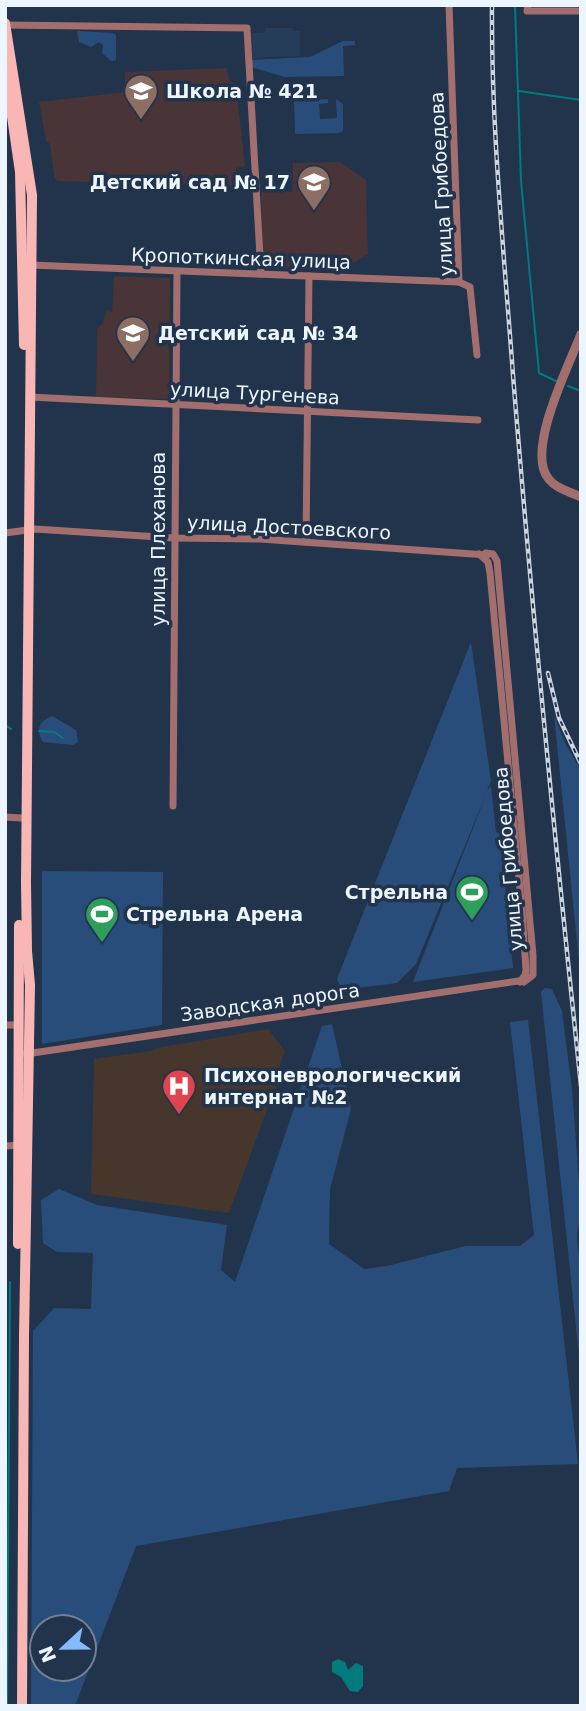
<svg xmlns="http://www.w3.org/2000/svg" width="586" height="1711" font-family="'DejaVu Sans',sans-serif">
<rect width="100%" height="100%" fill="#21344b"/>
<path fill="#263d59" d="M266,28H293V31H300V56L253,58L252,33H264Z"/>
<g fill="#493437">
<path d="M227,68L228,76L231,83L236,86L245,166L236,168V186L127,183L126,179L123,183L57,181L54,176L50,144L46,141L39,102L125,92V72Z"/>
<path d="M340,162L366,180L368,254L343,270L263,267L261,192H292L293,163Z"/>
<path d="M114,276L170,278L169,399L96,397L97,329L103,323L106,311L112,312Z"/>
</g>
<path fill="#47362c" d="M268,1029L285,1051L278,1070L279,1077L229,1213L91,1194L94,1059L151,1051L157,1048Z"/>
<g fill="#294d7a" fill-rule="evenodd">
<path d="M77,31L113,33L116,35V60L111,61L102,53L103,45L99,42L91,47L79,42Z"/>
<path d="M343,41H355V45L343,46L344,76L285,77L251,67V60L310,57Z"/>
<path d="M328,99V103L319,104L320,119L337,118L336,99L343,104V131L338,133L295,134L294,101Z"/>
<path d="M471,642L491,781L487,791L491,786L496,832L500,834L513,968L413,982L487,792L416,964L397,983L341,990L337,979Z"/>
<path d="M554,715L566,745L581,770V962H579Z"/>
<path d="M52,716L76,730L78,742L73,745L43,742C35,729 39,722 52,716Z"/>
<path d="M42,871L163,872L162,1025L42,1044Z"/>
<path d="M545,988L552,989L562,1011L572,1089L581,1208C581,1218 577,1230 577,1235C582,1281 581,1328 581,1375L541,992Z"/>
<path d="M528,1020L578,1464L457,1468L449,1491L136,1546L75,1706H31L33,1331L54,1308L91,1309L93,1253L57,1252L43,1243L41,1200L59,1189L97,1205L227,1225L221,1270L235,1282L322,1026L332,1024L351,1109L330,1189L329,1244L364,1269L387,1266L466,1246H520L534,1235L510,1022ZM42,1627H84V1669H42Z"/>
</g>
<path fill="#017b7e" d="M338,1659L345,1662L348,1670L356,1663L363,1666V1686L358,1692L350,1691L341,1677L332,1672V1662Z"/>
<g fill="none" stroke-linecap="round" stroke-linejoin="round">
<g stroke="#017b7e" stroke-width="2">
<path d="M515,5L521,181L539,373L556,381"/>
<path d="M519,91L581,100"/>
<path d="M568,386L578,390"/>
<path d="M5,725L11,729"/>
<path d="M39,731L54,732L63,738"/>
<path d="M7,1706L10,1282"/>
</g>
<g stroke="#a36f6e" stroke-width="7">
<path d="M449,5L459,282"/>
<path d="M528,5L527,11H581"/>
<path d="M5,25L247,28L261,274"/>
<path d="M30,265L459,282L470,287L477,355"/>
<path d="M30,397L478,420"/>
<path d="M5,533L35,529L174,538L260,539L487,555"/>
<path d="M306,542L309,276"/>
<path d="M486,553L493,554L497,561L533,955V975L524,982"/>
<path d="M479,554L488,562L490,573L522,911L526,970L525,975L520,982"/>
<path d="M173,806L177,272"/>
<path d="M5,817L21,818"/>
<path d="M5,1025H19"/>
<path d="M26,1054L525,980"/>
<path d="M5,1146L22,1145"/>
</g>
<path stroke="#a36f6e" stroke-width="9" d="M581,334C569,365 526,450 548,478C555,488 570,492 581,497"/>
<g stroke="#f8b7b5" stroke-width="10">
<path d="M5,23L32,195L26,883L27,951L30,985L24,1336L22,1706"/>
<path d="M5,68L20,172L24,345"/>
<path d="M18,1244L19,925"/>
</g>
<g stroke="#cbd5e0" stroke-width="4.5">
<g id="rail">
<path d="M492,5C491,129 504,252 513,375C532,612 556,850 581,1086"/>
<path d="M548,673L559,718L581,764"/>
</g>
</g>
<use href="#rail" stroke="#21344b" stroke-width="2" stroke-dasharray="5" stroke-linecap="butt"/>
</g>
<defs>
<g id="school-pin" transform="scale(1.75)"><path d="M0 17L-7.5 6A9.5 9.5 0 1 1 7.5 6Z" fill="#8d6e63" stroke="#21344b"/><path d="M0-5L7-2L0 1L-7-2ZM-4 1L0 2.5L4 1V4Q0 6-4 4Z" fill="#fff"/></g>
<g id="stadium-pin" transform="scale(1.75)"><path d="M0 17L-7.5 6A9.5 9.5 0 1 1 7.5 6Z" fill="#2e9e5b" stroke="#21344b"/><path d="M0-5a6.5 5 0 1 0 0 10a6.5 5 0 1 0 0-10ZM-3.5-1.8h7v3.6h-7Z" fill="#fff"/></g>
<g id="hospital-pin" transform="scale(1.75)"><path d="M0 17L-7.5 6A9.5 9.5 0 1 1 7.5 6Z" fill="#e0444e" stroke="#21344b"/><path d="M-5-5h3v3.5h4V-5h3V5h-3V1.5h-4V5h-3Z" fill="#fff"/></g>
</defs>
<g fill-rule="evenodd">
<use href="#school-pin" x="141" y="91"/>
<use href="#school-pin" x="314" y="182"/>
<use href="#school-pin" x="133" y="333"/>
<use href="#stadium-pin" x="472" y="892"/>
<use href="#stadium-pin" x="102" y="914"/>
<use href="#hospital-pin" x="179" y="1086"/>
</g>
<g text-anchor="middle" stroke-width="7" stroke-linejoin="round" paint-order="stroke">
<g font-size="19" font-weight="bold" fill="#edf5fe" stroke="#21344b" text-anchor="start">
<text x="166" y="98">Школа № 421</text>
<text x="290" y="189" text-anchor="end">Детский сад № 17</text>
<text x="158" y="340">Детский сад № 34</text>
<text x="448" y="899" text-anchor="end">Стрельна</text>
<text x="126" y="921">Стрельна Арена</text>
<text x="204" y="1082">Психоневрологический<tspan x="204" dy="22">интернат №2</tspan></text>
</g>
<g font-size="19" fill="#edf5fe" stroke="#21344b">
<text transform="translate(441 184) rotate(-93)" y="7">улица Грибоедова</text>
<text transform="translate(241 258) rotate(2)" y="7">Кропоткинская улица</text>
<text transform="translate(255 393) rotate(3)" y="7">улица Тургенева</text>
<text transform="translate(289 527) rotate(3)" y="7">улица Достоевского</text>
<text transform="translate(158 539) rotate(-90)" y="7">улица Плеханова</text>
<text transform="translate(508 859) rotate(-95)" y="7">улица Грибоедова</text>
<text transform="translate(270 1002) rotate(-8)" y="7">Заводская дорога</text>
</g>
</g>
<rect width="586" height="1711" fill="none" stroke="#edf5fe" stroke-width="14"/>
<g transform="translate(63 1648) rotate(248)"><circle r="33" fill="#21344b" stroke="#738193" stroke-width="2"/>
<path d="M0-5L12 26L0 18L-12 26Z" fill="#84bcfb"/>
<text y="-10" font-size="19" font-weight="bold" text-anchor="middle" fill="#edf5fe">N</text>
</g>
</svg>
